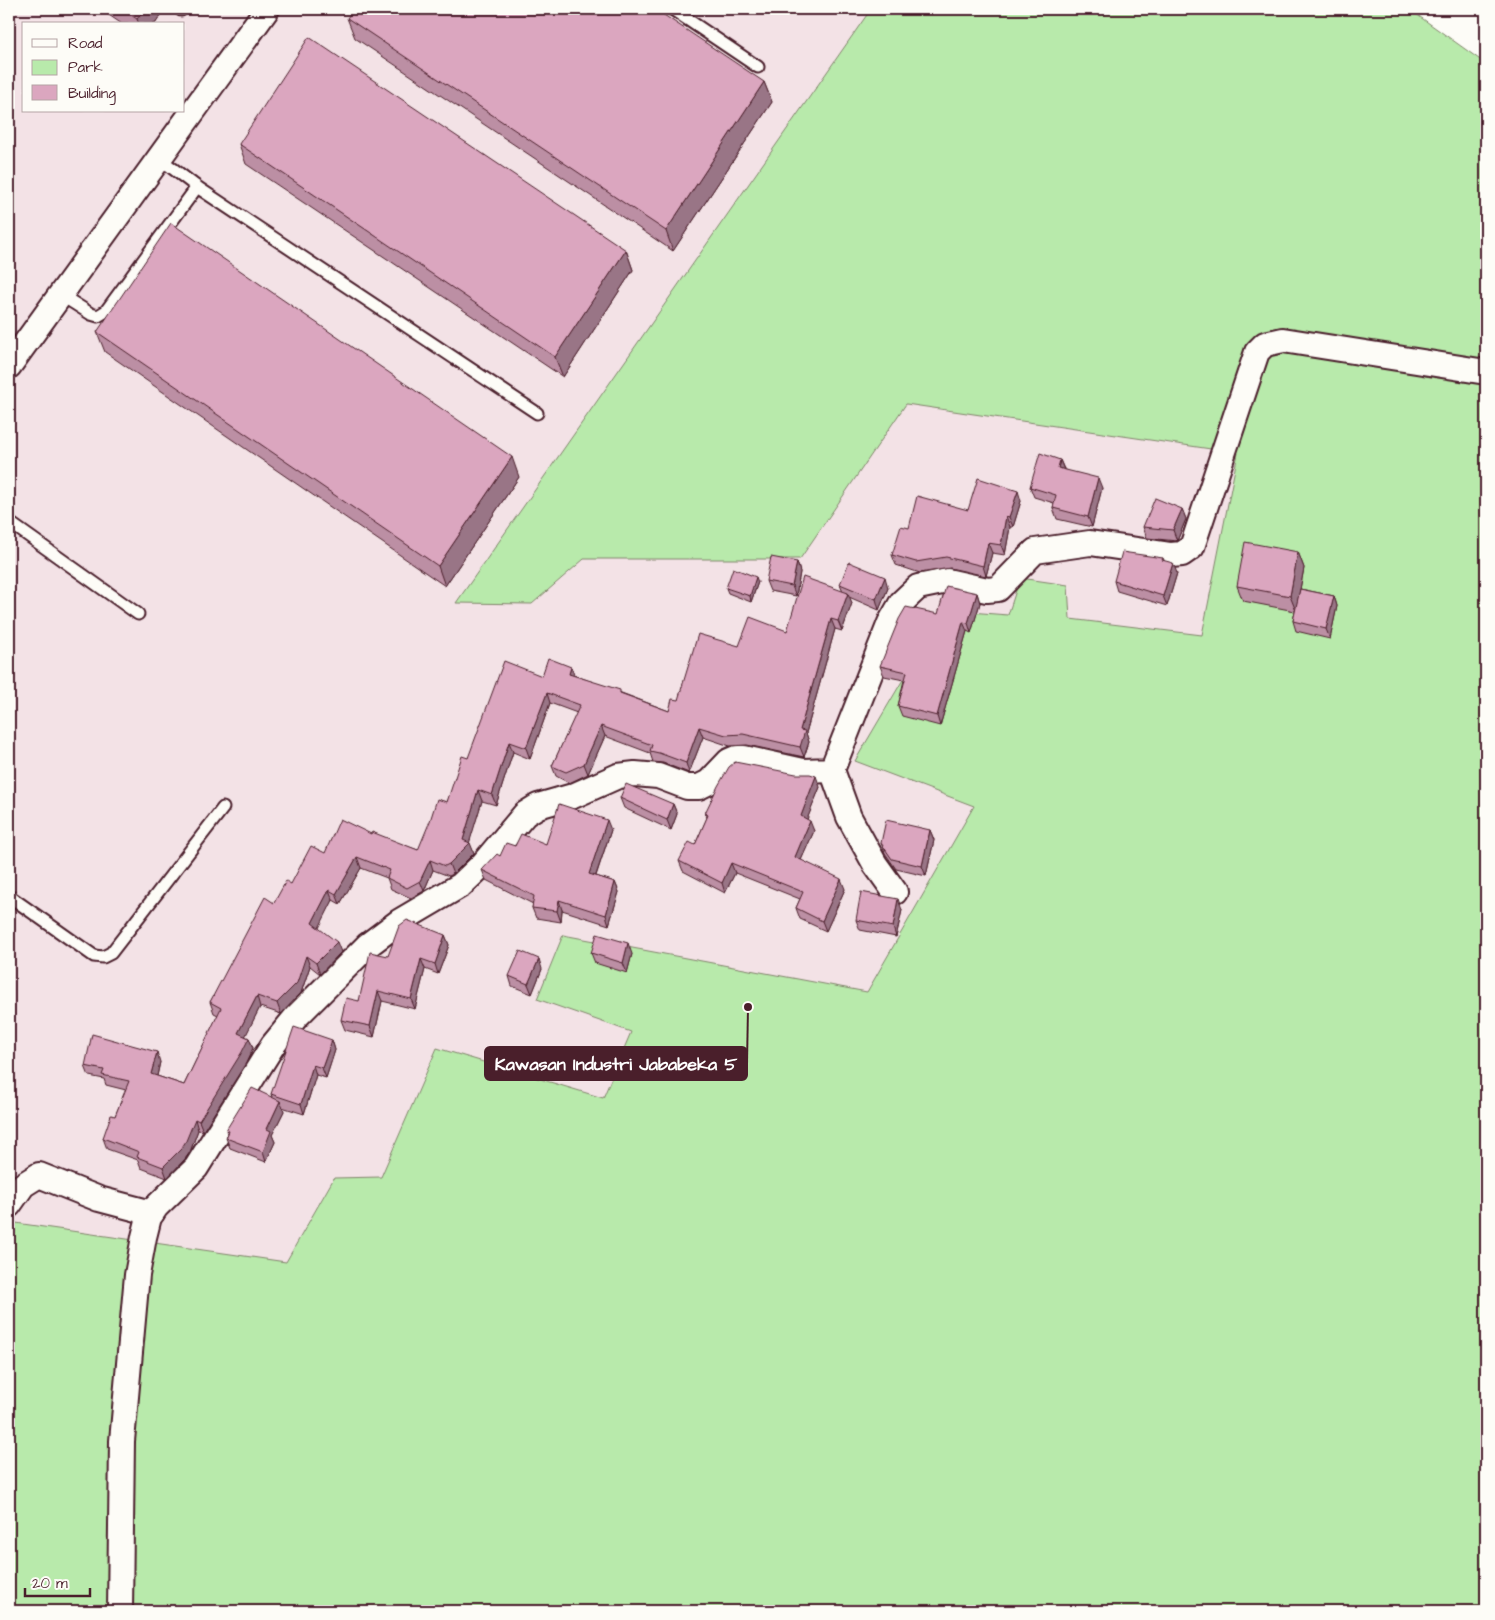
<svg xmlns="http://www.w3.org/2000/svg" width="1495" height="1620" font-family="'Architects Daughter',sans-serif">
<rect width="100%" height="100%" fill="#fdfcf7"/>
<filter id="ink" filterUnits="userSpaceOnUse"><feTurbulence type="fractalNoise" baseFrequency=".02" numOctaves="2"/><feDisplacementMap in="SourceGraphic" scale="10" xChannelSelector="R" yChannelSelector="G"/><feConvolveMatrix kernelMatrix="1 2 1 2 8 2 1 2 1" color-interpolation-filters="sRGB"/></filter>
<g filter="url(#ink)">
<path fill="#f3e2e6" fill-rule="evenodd" d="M9,9H1274L1486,403V1611H9ZM24,24H184V111H24Z"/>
<path fill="#b8eaab" stroke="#81846b" d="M871,9H1409L1486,64V1611H9V1222L286,1262L334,1178L381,1177L437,1048L603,1098L631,1032L537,999L563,935L867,992L974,806L855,761L944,610L1008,615L1020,578L1068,585L1070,619L1202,635L1238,453L906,404L800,559H584L532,604L456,603Z"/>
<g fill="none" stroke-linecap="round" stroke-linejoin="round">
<g stroke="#4a1f2b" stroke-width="15">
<g id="lane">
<path d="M672,9L758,67"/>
<path d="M181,10L182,9"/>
<path d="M159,158L197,187L537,413"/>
<path d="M61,295L91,314L98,316L106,311L197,187"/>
<path d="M9,522L138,614"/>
<path d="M9,896L94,956L103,957L111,953L223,808"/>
</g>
</g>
<g stroke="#4a1f2b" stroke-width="28">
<g id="street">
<path d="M9,366L267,9"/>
<path d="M832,770L849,817L875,864L895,892"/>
<path d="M9,1205L23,1185L39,1175L99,1199L152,1213"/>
<path d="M120,1611L122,1441L137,1275L144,1237L149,1217L156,1207L196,1168L273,1045L296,1017L368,945L400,921L461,885L483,864L525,814L538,806L573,796L618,776L635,774L658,776L687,787H699L709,782L729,761L736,758H744L803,771L832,770L890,623L902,602L918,587L947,581L987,590L998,589L1035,551L1090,543L1171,555L1182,554L1192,547L1257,352L1265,344L1283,340L1486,372"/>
</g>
</g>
<use href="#lane" stroke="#fdfcf7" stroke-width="11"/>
<use href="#street" stroke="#fdfcf7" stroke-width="24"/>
</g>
<g fill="#bc8fa4" stroke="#4a1f2b">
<path d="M100,9H165L155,24H122Z"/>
<path d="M347,18L764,82L772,102L673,251L355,38Z"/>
<path d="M239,144L626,250L633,270L563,377L246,164Z"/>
<path d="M97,332L519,477L445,586L105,352Z"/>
<path d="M1060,460L1064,469L1102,488L1092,527L1057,519L1053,508L1054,503L1034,497L1030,487Z"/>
<path d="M1021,501L1013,527H1010L1005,555L992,553L986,576L950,568L920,573L896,565L892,555L909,528L968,510Z"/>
<path d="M1182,509L1186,519L1177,541L1147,538L1143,527Z"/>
<path d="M1298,552L1304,568L1300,589L1334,596L1337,606L1330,639L1296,631L1293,621L1295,611L1243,601L1237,586Z"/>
<path d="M1163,558L1164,560L1177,573L1167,606L1117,591L1114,581Z"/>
<path d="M797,562L800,572L796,596L770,591L766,581Z"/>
<path d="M758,582L751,602L728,593L726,588Z"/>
<path d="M840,584L888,588L879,610L849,597L852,603L842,631L835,629L806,733L809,742L804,757L747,745L730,746L703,737L689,773L663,763L653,762L650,753L605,736L588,774L569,783L556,776L552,766L577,713L550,703L530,759L513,752L496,805L482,801L469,842L474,853L453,874L449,876L433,870L424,891L411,898L391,889L387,878L361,868L340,904L333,900L318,928L341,952L320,974L310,966L301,993L281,1014L260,1007L245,1036L249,1038L253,1048L246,1063L203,1131L198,1130L190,1152L185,1159L167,1178L141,1168L138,1160L107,1149L103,1138L115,1116L126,1090L106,1085L104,1079L89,1076L85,1066L160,1062L157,1076L184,1085L218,1015L214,1013L210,1002L274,903L291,884L325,853L371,834L418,850L447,802L468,758L542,676L574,675L669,711L678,700L739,646L787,631L843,591Z"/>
<path d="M977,593L980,603L971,633L967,631L940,726L902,716L898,706L904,680L884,676L880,666L938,614Z"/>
<path d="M820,787L807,819L814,831L801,860L845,889L826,931L800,919L796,908L800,899L735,873L725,893L683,871L679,861L695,845L707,818L705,813Z"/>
<path d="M620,798L673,804L677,814L671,830L624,808Z"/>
<path d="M611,830L596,876L615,882L619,892L609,925L562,910L561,922L536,918L532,908L533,904L486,880L482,870L500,856L515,846L546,844Z"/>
<path d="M930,830L934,840L926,876L896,869L885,853L881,843Z"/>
<path d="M902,910L896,937L860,930L856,920Z"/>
<path d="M445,935L449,945L438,974L425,969L415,1009L382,1001L374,1037L345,1030L341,1020L359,1001L388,956Z"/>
<path d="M591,953L632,954L627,973L595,963Z"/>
<path d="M542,969L532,994L512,986L509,976Z"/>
<path d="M332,1040L335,1050L326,1078L316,1075L304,1114L282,1107L284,1111L272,1135L275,1142L266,1162L230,1148L226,1138L227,1134L226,1130L272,1097L271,1094Z"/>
</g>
<g fill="#997486" stroke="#4a1f2b">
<path d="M145,9H165L155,24H139L137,19Z"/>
<path d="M764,82L772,102L673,251L666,231Z"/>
<path d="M626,250L633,270L563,377L555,357Z"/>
<path d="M512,457L519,477L445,586L438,566Z"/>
<path d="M1060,460L1064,470L1058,468Z"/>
<path d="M1098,478L1102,488L1092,527L1088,517Z"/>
<path d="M1018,491L1021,501L1013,527L1009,517Z"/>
<path d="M1182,509L1186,519L1177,541L1173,530Z"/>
<path d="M1006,516L1010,527L1005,555L1001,545Z"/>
<path d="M988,543L992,553L986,576L983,566Z"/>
<path d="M1298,552L1304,568L1296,611L1290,596Z"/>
<path d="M797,562L800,572L796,596L792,586Z"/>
<path d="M1173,563L1177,573L1167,606L1163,596Z"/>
<path d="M756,577L758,582L751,602L750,596Z"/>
<path d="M885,577L888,588L879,610L876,599Z"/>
<path d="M848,593L852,603L842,631L838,621Z"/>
<path d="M977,593L980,603L971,633L968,623Z"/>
<path d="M1334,596L1337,606L1330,639L1326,629Z"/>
<path d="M831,619L835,629L806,733L809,742L804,757L800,747V730Z"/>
<path d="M963,622L967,631L940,726L937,716Z"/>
<path d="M571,667L575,677L569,674Z"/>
<path d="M547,693L550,703L530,759L526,748Z"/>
<path d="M601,726L605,736L588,774L584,764Z"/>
<path d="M699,727L703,737L689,773L686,763Z"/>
<path d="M509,742L513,752L496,805L492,795Z"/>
<path d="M816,776L820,787L804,827L801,816Z"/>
<path d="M478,790L482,801L469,844L470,843L474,853L453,874L449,864L463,840Z"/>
<path d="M673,804L677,814L671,830L667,820Z"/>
<path d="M607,820L611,830L593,884L589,874Z"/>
<path d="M810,821L814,831L798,867L795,857Z"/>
<path d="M930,830L934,840L926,876L922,866Z"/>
<path d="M357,857L361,868L340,904L336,894Z"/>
<path d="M430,860L433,870L424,891L420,881Z"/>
<path d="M731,863L735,873L725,893L722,883Z"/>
<path d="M841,879L845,889L826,931L822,921Z"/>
<path d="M615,882L619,892L609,925L606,915Z"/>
<path d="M329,890L333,900L316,934L312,923Z"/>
<path d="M898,899L902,910L896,937L893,927Z"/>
<path d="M559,900L562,910L561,922L557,911Z"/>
<path d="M445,935L449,945L438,974L435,964Z"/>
<path d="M337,942L341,952L320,974L316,963Z"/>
<path d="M628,943L632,954L627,973L623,963Z"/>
<path d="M306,956L310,966L301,993L281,1014L277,1003Z"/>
<path d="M421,959L425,969L415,1009L411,999Z"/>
<path d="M539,959L542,969L532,994L528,984Z"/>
<path d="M378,991L382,1001L374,1037L370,1026Z"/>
<path d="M257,996L260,1007L242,1043L238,1033Z"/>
<path d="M249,1038L253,1048L246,1063L203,1131L199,1121Z"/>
<path d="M332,1040L335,1050L326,1078L322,1068Z"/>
<path d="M157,1052L160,1062L155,1085L151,1074Z"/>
<path d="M313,1065L316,1075L304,1114L301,1104Z"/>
<path d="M280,1101L284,1111L272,1135L275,1142L266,1162L263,1152L267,1129Z"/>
<path d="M195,1119L198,1130L190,1152L185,1159L167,1178L163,1167Z"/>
</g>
<g fill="#dba6bf" stroke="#4a1f2b">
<path d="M122,9H145L137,19Z"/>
<path d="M354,9H655L764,82L666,231L347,18Z"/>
<path d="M309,37L626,250L555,357L239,144Z"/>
<path d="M171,223L512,457L438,566L97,332Z"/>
<path d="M1040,453L1060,460L1058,468L1098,478L1088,517L1053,508L1056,495L1030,487Z"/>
<path d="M978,478L1018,491L1009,517L1006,516L1001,545L988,543L983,566L946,557L916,562L892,555L901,526L909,528L917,496L968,510Z"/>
<path d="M1155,498L1182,509L1173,530L1143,527Z"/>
<path d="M1245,542L1298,552L1290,596L1237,586Z"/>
<path d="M1122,552L1163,558L1162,560L1173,563L1163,596L1114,581Z"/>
<path d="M771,557L797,562L792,586L766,581Z"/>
<path d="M849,562L885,577L876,599L840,584Z"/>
<path d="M733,568L756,577L750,596L726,588Z"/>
<path d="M803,577L848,593L838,621L831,619L800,730L805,731L800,747L743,734L726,735L699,727L686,763L659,753L650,751L652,745L601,726L584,764L566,772L552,766L580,705L547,693L526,748L509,742L492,795L478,790L463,840L470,843L449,864L445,866L430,860L420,881L407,888L387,878L390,870L357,857L336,894L329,890L312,923L337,942L316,963L306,956L297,983L277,1003L257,996L238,1033L249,1038L242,1052L199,1121L195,1119L186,1141L181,1149L163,1167L137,1157L139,1152L103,1138L111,1115L115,1116L129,1081L102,1075L104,1070L85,1066L92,1034L157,1052L151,1074L184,1085L221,1008L210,1002L265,897L274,903L286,881L291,884L311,846L325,853L340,819L371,834L372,832L418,850L430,821L437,799L447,802L462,756L468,758L504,661L542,676L548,658L571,667L569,674L620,690V693L669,711L672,699L678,700L698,634L739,646L750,617L787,631Z"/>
<path d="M946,586L977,593L968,623L963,622L937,716L898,706L907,672L880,666L899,619L906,607L938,614Z"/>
<path d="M1300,589L1334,596L1326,629L1293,621Z"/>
<path d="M735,762L796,774H810L816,776L801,816L810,821L795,857L841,879L822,921L796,908L803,892L731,863L722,883L679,861L689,842L695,845L708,815L705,813L718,786L729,767Z"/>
<path d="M626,784L673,804L667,820L620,798Z"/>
<path d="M559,804L607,820L589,874L615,882L606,915L559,900L557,911L532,908L534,896L482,870L497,854L500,856L506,843L515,846L521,834L546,844Z"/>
<path d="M886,820L930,830L922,866L892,859L881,843Z"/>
<path d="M861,892L898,899L893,927L856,920Z"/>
<path d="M407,920L445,935L435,964L421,959L411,999L378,991L370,1026L341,1020L346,998L359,1001L370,952L388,956L399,926Z"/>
<path d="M597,934L628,943L623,963L591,953Z"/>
<path d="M520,951L539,959L528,984L509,976Z"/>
<path d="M294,1027L332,1040L322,1068L313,1065L301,1104L271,1094Z"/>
<path d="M252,1088L280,1101L267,1129L271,1131L263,1152L226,1138L229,1131L226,1130Z"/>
</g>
</g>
<path fill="none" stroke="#4a1f2b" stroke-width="2" d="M748 1007L747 1064"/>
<circle fill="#4a1f2b" stroke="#fdfcf7" stroke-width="2" cx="748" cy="1007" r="5"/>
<rect fill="#4a1f2b" stroke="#4a1f2b" stroke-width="2" x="485" y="1047" width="262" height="33" rx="5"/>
<g font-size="18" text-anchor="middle" font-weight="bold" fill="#fff">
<text x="616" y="1070">Kawasan Industri Jababeka 5</text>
</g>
<rect width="1495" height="1620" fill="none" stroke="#fdfcf7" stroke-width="30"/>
<rect x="15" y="15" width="1465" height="1590" fill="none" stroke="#4a1f2b" stroke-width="2" filter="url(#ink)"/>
<rect x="22" y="22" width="162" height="90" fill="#fdfcf7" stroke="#b5a4a5"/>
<rect x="32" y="39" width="25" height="8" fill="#fdfcf7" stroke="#b5a4a5"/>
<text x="68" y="48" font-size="15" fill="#4a1f2b">Road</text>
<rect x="32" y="60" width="25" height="15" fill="#b8eaab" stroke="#b5a4a5"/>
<text x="68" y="72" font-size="15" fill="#4a1f2b">Park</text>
<rect x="32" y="85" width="25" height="15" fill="#dba6bf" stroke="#b5a4a5"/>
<text x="68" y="98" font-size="15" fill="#4a1f2b">Building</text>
<path d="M25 1588v8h65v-8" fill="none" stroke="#4a1f2b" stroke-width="2.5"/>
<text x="32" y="1588" font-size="15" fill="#4a1f2b" stroke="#fdfcf7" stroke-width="4" paint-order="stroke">20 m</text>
</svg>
